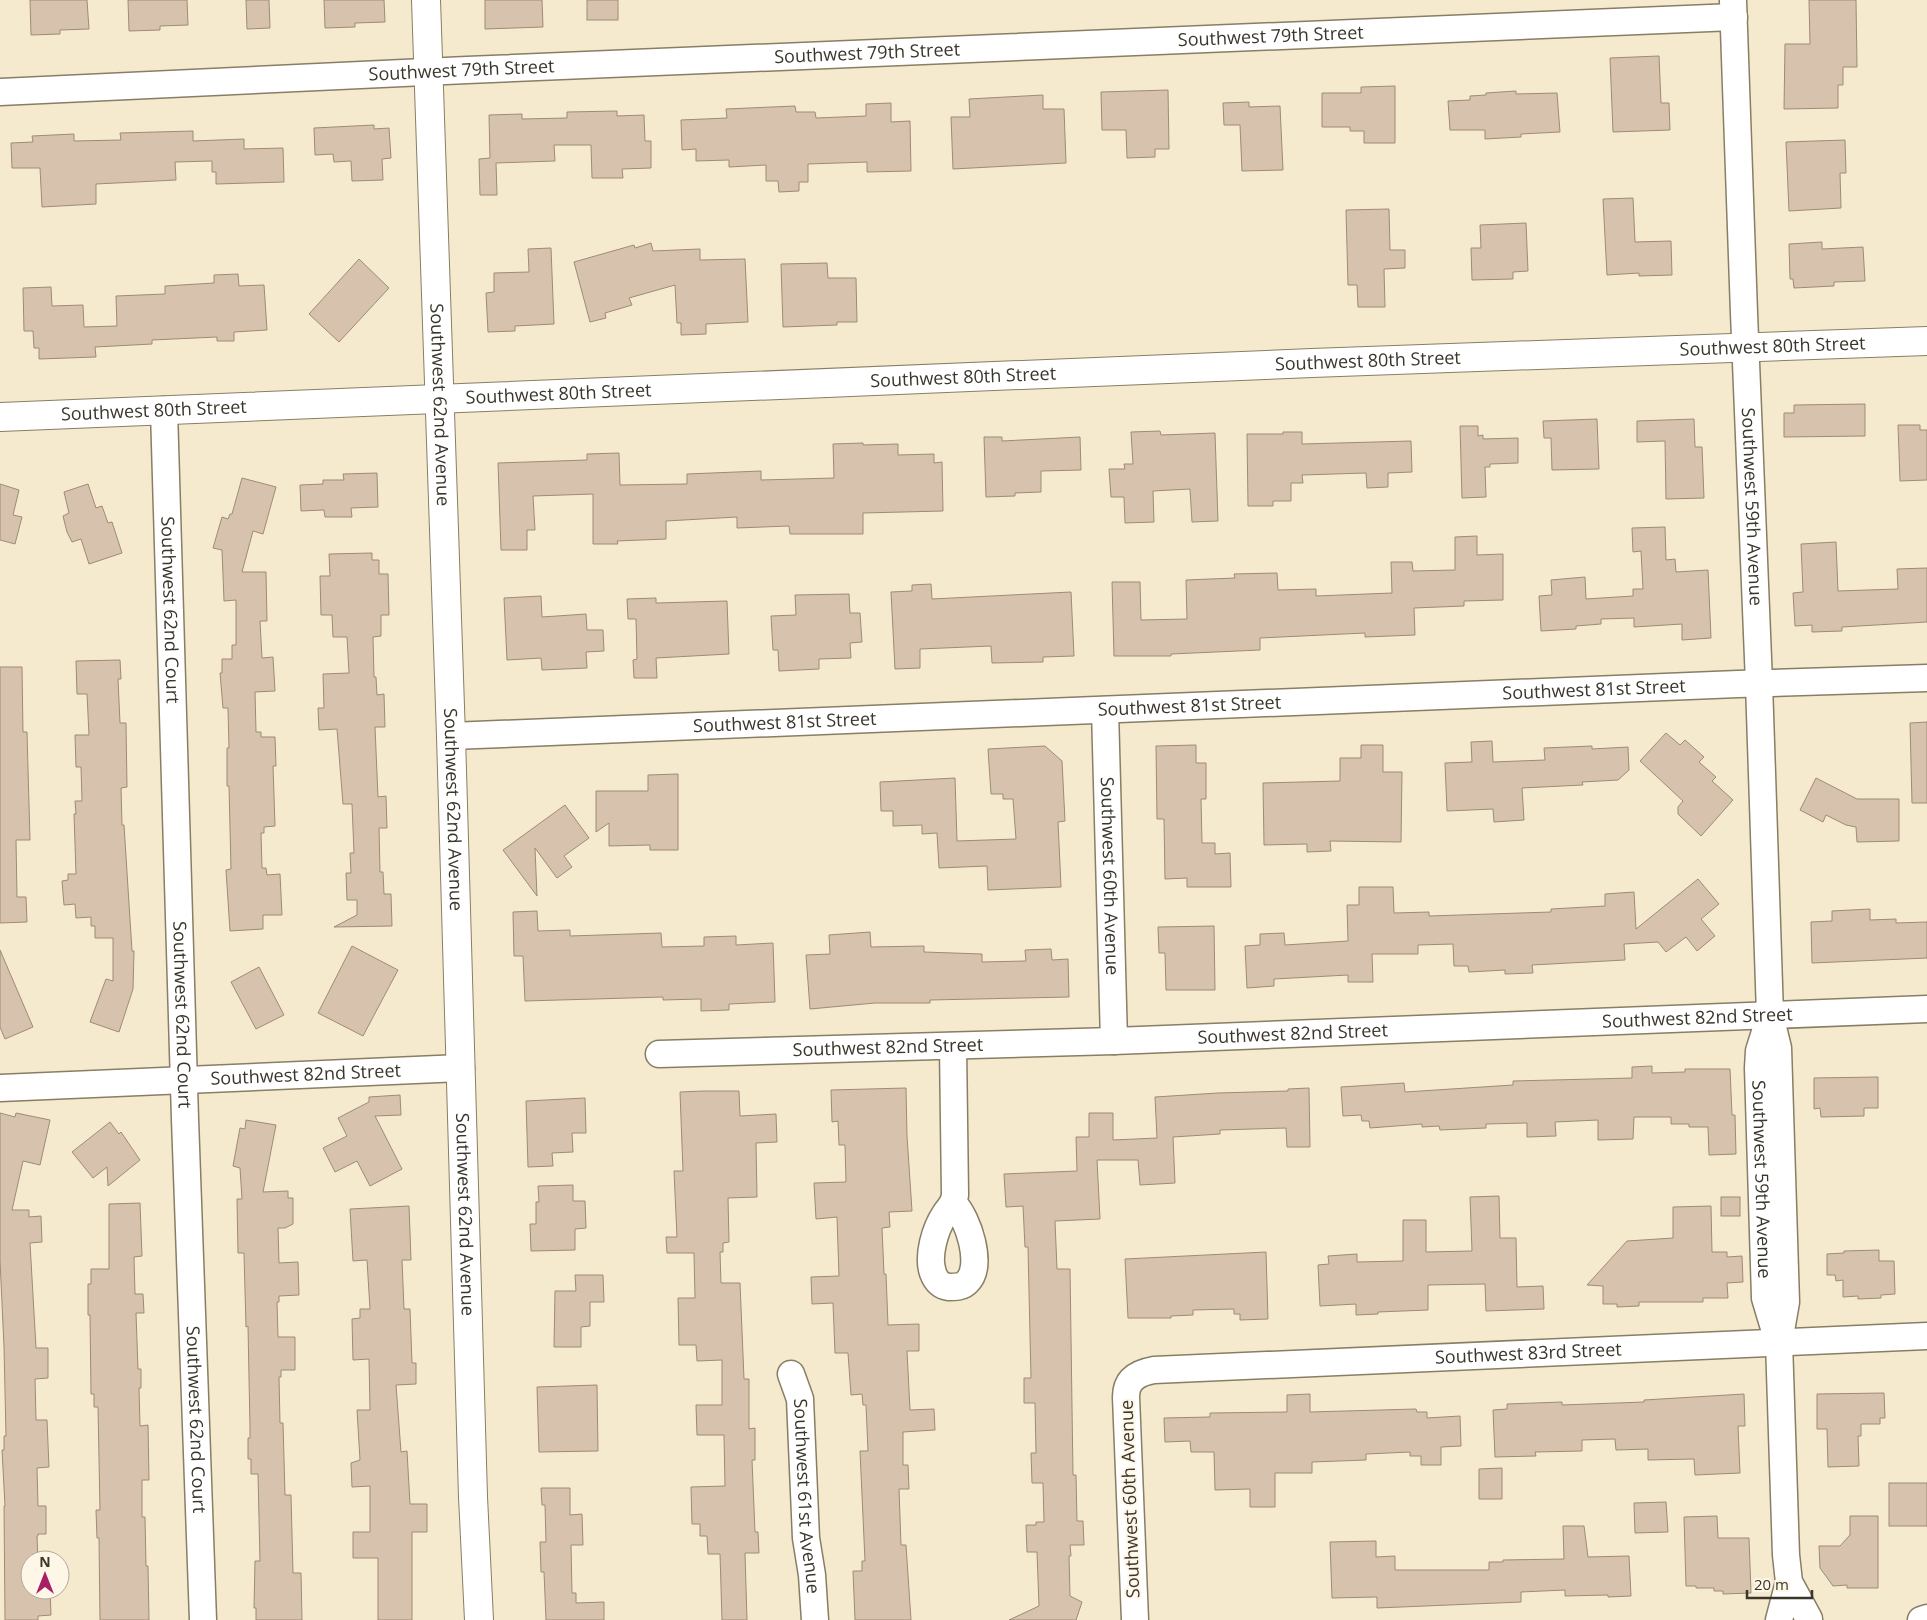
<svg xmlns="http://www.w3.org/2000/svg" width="1927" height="1620" font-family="'Open Sans',sans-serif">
<rect width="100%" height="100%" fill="#f5eace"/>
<g fill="#d7c3ad" stroke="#9e8b76">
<path d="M30,0H87L89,29L60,30V34L31,35Z"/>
<path d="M128,0H187L188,25L160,26V30L129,31Z"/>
<path d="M246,0H269L270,28L247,29Z"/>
<path d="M324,0H384L385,22L355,23V27L325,28Z"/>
<path d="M485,0H542L543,27L485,29Z"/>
<rect x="587" y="0" width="31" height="20"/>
<path d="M1809,0H1856L1857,67H1843V85H1838V108L1784,109L1785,44H1810Z"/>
<path d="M1659,56L1661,103H1669L1670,130L1613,132L1610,58Z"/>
<path d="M1395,86V143H1364V131H1350V127H1322V93H1361V87Z"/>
<path d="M1168,90L1169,149H1155V157L1127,158L1126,130H1102L1101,92Z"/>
<path d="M1516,91V94L1557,93L1560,132L1521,134V137L1485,139V130H1450L1448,101L1470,100V96L1486,95V93Z"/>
<path d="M1043,95V109H1064L1066,163L953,169L951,117H970L969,99Z"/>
<path d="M1249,102V107L1280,106L1283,170L1242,171L1240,125H1224L1223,103Z"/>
<path d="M891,103V122L910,121L911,171L867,172V162L808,164V182H799V191L779,192L778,181H766V165L729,167V160L696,161V149L682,150L681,120L727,118L726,109L795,106L796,112H815L816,118L866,116V104Z"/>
<path d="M617,111V116L644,115L645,141H651V168L622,169L623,178H592L591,145H554L555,161L496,163L497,195H480L479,159L490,158L489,115L522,114V119L567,118V112Z"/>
<path d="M374,125V129L389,128L391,158L382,159L383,180L352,181L351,161L334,162L333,154L315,155L314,128Z"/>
<path d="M193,131V141L244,139V149L283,148L284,182L216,184V172H212V161L175,162L176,180L96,184V204L42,207L40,168H12L11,143L33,142L32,136L74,134V141L121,140L120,133Z"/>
<path d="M1845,140L1846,173H1840L1841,208L1789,211L1786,142Z"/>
<path d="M1633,198L1635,242L1671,241L1672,275L1639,276V273L1607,275L1603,199Z"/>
<path d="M1389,209L1390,250H1405V268L1384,269L1385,307H1358L1357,285H1348L1346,210Z"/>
<path d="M1526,223L1528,271L1513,272V279L1472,280L1471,248H1481L1480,225Z"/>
<path d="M1822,242V249L1863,247L1865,281L1834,282V286L1794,288L1793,279H1790L1789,244Z"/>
<path d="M651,243L653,251L700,249V260L745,259L748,322L706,324V334L681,335V323H677L675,285L629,298L632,305L605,313L606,318L590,322L574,262L634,245L635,248Z"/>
<path d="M551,248L554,324L515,326V331L488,332L486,293L494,292V273L529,272L528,249Z"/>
<path d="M359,259L389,288L339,342L309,314Z"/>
<path d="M827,263L828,278H856L857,322H837V325L783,327L781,264Z"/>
<path d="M238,274L239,286L264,285L267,330L234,332V341H217V337L152,340V344L95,347L96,357L39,359V348H34L33,331H24L23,288L51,287L52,306L83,305L84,327L117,326L116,296L165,294V286L214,283V275Z"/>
<path d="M1865,404V436L1784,437V413H1794V405Z"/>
<path d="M1597,419L1599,469L1552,470L1551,438H1544L1543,421Z"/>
<path d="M1694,419L1695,447H1702L1704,498L1666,499L1665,441L1637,442V421Z"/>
<path d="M1898,425H1920V430H1927V480L1900,481Z"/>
<path d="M1460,426H1478V436L1483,435V439L1518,438V463L1490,464V467H1485L1486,497L1462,498Z"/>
<path d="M1160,431L1161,435L1215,433L1218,521L1192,522L1190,489L1153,491L1154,522L1125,523L1124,497H1111L1109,469H1125L1124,464H1133L1131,432Z"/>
<path d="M1283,432H1302V444L1411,441L1412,472L1388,473V487L1367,488L1366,473L1302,475L1303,483H1291V501H1273V506H1248L1247,434H1283Z"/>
<path d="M984,437H1002V441L1080,437L1081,470L1041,471V492L1015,493V496L986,497Z"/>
<path d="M863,443V445L898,444V455L934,454V463L942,462L943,511L863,513V534H790L789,526L737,528V517L666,521V539L617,541L618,544H593V494L533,496L535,530H527V550H501L498,463L587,460V454L619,453L620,485L687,484V474L761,471V480L834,478L833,444Z"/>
<path d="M377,473L378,507L351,508L352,517H325L324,510L301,511L300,485L323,484V480H344L343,474Z"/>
<path d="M242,478L276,487L263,534L253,531L242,572H266L267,621H260L262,658L273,657L275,691L255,692L256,732H261V737H275L276,766H273L275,826L264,827V833H261L262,868H266L267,875L280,874L282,915H263V929L230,931L226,870L231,869L229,786H227V748H229L228,708H223L220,673H222V659H232V645H236V600L224,601L222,550L213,548L222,517L228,519L230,514H232Z"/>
<path d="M0,484L19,490L13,515L22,517L15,544L0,540Z"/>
<path d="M88,484L96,508L102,506L108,523L112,522L122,553L89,564L81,539L72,542L67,532L63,516L69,513L64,492Z"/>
<path d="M1665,527L1666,560L1675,559L1676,572L1708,570L1711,638L1682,640V624L1634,627V618L1601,619V624L1576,626V629L1541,631L1539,596L1552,595L1551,580L1585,577L1586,599L1633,596V589H1643L1641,551L1633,552L1632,528Z"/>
<path d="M1477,536V555L1503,554V600L1464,601V606L1414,608L1415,635L1365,637V633L1260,638V650L1171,654V656H1114L1112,582H1140L1141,620L1187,619L1186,580L1235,578L1234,574L1277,573L1278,590L1316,589V596L1392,593L1391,562H1412L1413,571L1455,570V537Z"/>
<path d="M1836,542L1838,591L1898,589L1897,569L1927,568V622L1842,627V631L1812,632V625L1795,626L1793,593L1803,592L1801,544Z"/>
<path d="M372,553V560H379V574H388L389,615H381V636L373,637L374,677H376L377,695L384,694L385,727H375L378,797L386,796L387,828H379L380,872H383L384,894H391L392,926L334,927L357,915V900H347L346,873H351L350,853H354L352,804H343L337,729L319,730L318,708H324L323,674L349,673L347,637H333L332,615H321L320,576H330L329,554Z"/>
<path d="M931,584L932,599L1071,592L1074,656L1043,657V662L992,663L991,646L920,649V668L895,669L891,592L912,591V585Z"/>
<path d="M849,594L850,613H860L862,642L850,643L851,658L819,659V669L779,671L778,650H773L771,616L796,615L795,595Z"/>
<path d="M541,596L542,617L586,614L587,630H603L604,651L586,652L587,668L542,670L541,658L507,660L504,598Z"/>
<path d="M656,598V603L727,601L729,654L656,658L657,678H634L633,660L637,659L636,619H628L627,599Z"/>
<path d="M120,660L121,679H118L120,723H126L127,787L121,788L122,825H124L132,951H134L133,989L119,1032L90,1022L106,979L113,981V938H95V926H91V917L76,918L75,904L64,905L62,881L68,880V874H76L74,814H76L75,801H82L81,767H76L75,735H89L87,694H77L76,661Z"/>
<path d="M0,667H22L23,732H27L30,840H16L17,897H26L27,922L0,923Z"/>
<path d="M1927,722V803H1912L1910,723Z"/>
<path d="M1666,733L1680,745L1685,740L1704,757L1699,762L1716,777L1712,781L1733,800L1701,836L1678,814V807L1683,801L1640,761Z"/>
<path d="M1492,741L1493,762L1545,760L1544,748L1592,746V749L1628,747L1629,770L1618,780L1582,782L1583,785L1522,788L1524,820L1494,822L1493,809L1447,811L1445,763L1472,762L1471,742Z"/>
<path d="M1196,745V763H1206V799H1201L1202,843H1215V854L1230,853L1231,887H1187V878L1165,879L1164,819H1157L1156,746Z"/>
<path d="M1361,745H1383V772H1402L1401,842L1330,841L1331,851L1307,852V844L1264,845L1263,783L1340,781V758H1361Z"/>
<path d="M1045,746L1062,761L1065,821L1058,822L1061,887L988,890L987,866L939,868L937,833L922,834V825L893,826V811H881L880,782L955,778L957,841L1016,839L1013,799H1003V794H991L988,749Z"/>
<path d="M678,774V850H650V845L609,846V823L596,832V791H648V775Z"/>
<path d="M1816,778L1857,799H1899V841L1857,842L1856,827L1846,825L1826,815L1823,822L1800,810Z"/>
<path d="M565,805L589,838L564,856L572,867L557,878L535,848L537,896L503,850Z"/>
<path d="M1698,879L1719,904L1701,919L1715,936L1697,951L1686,937L1666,952L1658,942L1624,944L1625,960L1532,965L1533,973L1505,974V970L1469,972L1468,966H1454L1453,944L1418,945V954H1372L1373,982H1348V975L1274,979V986L1247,988L1245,946L1260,945V934L1284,933L1285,945L1348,941L1347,905H1359V887H1393L1394,913L1429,912V916L1551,912V909L1605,906V894L1634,892L1636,929Z"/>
<path d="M1870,909V920L1896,919V923L1927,922V958L1812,963L1811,922L1832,921V911Z"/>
<path d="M537,911L538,931L570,930V936L661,933L662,947L704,946V937L736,936V945L773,943L775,1002L729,1004V1010L701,1011V999L663,1000V997L525,1001L523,956H514L513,912Z"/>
<path d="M1214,926L1215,990H1166L1165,953H1159L1158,927Z"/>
<path d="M870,932L871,947L924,946V952L982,954V962L1026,961L1025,950L1051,949L1052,960L1068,959L1069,997L930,1000V1003H875L810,1009L806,955L830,954L829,935Z"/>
<path d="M352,946L398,970L363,1036L318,1013Z"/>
<path d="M0,950L33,1027L5,1039L0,1027Z"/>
<path d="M259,967L284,1015L256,1029L231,982Z"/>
<path d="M1652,1066V1073L1685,1072V1069H1730L1732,1115H1735L1736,1154L1709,1155L1708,1127H1689V1124H1671V1117H1634L1633,1139L1598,1140V1120L1555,1122L1556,1136L1527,1137V1123L1486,1124V1128L1440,1130L1439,1126L1422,1127V1124L1370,1128L1369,1121H1362L1361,1115L1343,1116L1341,1087L1404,1083L1405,1092L1513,1085V1081L1632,1078V1067Z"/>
<path d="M1878,1077V1108H1864V1116L1821,1117L1820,1108L1814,1109V1078Z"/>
<path d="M906,1088L907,1136L912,1211L889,1212L890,1227L882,1228L884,1274H886L888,1325L919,1324V1351H907L910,1410L934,1409L935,1430L903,1432V1465H908L909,1489H899L901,1545H906L911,1620H855L853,1571H862V1561H865L860,1451H868L866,1405H863L862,1394L851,1395L848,1353H835L833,1303L812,1304L811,1277L839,1276L837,1217L816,1219L814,1183L846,1182L845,1145H839L838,1121L832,1122L831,1090Z"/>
<path d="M1309,1088L1310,1147H1287L1286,1128L1220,1130V1134L1173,1137L1175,1183L1140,1185L1138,1160H1097L1100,1219L1055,1221L1057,1269H1070L1073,1475H1076L1077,1521H1083L1084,1545H1070L1071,1556H1069L1070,1596L1082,1602L1076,1620H1009L1039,1606L1037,1552H1027L1026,1525H1036V1522H1044L1043,1483H1032L1031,1453H1036L1035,1403H1024V1378H1031L1028,1247H1025L1023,1206L1006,1207L1004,1174L1077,1171L1076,1137H1089V1113H1113V1140L1157,1138L1155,1097L1218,1093L1288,1091V1089Z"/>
<path d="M703,1091H739L740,1116L776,1114L777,1142L756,1143L757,1197L728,1198L729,1242L723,1243V1252H720L721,1283H740L744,1379H749V1429L755,1428V1460H752L755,1532H758L759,1553H745L747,1620H722L720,1554H708L707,1536H700V1524H692L691,1487L725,1486L724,1435H697L696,1405H722V1360L697,1361L696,1345H679L678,1298H695L694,1253H667L666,1237H677L674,1171H683L680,1092Z"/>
<path d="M400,1095L401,1115L375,1116L402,1169L370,1186L357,1161L335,1172L323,1148L347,1136L338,1118L369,1102V1097Z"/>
<path d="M585,1098L586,1133H572L573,1152L552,1153L553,1166L528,1167L526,1101Z"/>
<path d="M0,1113L15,1117L16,1113L50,1120L40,1165L23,1161L12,1210H29V1217L41,1216L42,1242L30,1243L36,1348H48V1378L35,1379L36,1420H47L49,1467L37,1468L38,1506H46V1534H38V1536H37L38,1560H30V1590H50L51,1615L38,1616V1620H5L4,1506H5L2,1450H4V1436H6L4,1347L0,1260Z"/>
<path d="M246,1120L276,1125L263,1192L288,1191V1198H293V1224L285,1228H278L279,1263L298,1262L299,1295L279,1296V1302H277L278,1337H295V1370H281V1377H279L280,1423H283L285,1495H291L293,1573H301L302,1620H256V1608H254L255,1561H260L258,1474H251V1459H248V1438H250V1428L248,1326L246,1327L244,1253H238L237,1199H242L240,1168L233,1166L240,1128L245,1129Z"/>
<path d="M110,1122L119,1134L121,1132L140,1160L108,1186L107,1167L93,1178L72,1152Z"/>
<path d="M573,1185V1201H585L586,1228L575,1229V1250L531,1251L530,1224H536V1202H539L538,1186Z"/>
<path d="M1499,1196L1500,1238H1516L1517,1287L1543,1286L1544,1309L1486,1311L1485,1284L1428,1285V1310L1378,1312V1314L1356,1315V1304L1320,1306L1318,1265L1329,1264L1328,1256L1357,1254V1262L1403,1261V1220H1426V1252L1472,1251L1470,1197Z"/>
<rect x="1721" y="1197" width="19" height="19"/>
<path d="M140,1203L142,1256L134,1257L135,1294H143L144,1313H136L138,1369H141V1388H139L140,1426L148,1425L149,1480H142V1517H145L146,1566H148L149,1620H100L99,1538H97L96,1510H100L98,1407H94V1394H91L90,1315H88V1284H91V1269H109V1204Z"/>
<path d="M409,1206L411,1260H402L404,1309H410L412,1363H416V1384L396,1385L401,1452L407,1451L410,1504H427V1532H412V1620H378V1558H353V1532H370V1486L352,1487L351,1463L360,1460L357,1410H370L369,1359L353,1360L352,1319L360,1318V1309H370L367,1260L353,1261L350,1209Z"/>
<path d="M1711,1206L1712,1252H1727V1257L1742,1256L1743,1282L1727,1283L1728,1298H1703V1302H1639V1306L1617,1307V1304H1603V1286L1587,1285L1627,1241L1673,1238V1207Z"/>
<path d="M1879,1250V1261H1894L1895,1294L1881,1295V1298L1858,1299V1296L1843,1297V1280L1836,1281L1835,1275H1827V1254L1844,1253V1251Z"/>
<path d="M1266,1252L1268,1319L1240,1320V1314H1234V1309L1193,1310V1315L1171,1316V1318H1128L1125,1259Z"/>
<path d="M575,1275H603L604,1302H590V1326L581,1327V1347H554L555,1291H576Z"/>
<path d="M597,1385L598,1451L539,1452L537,1387Z"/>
<path d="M1884,1393L1885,1418H1880V1424H1861V1436H1858L1859,1466L1828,1467L1827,1429H1817V1394Z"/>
<path d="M1310,1394V1412L1416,1409L1417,1412H1427V1418L1460,1416L1461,1446L1441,1447V1465H1421V1456H1410V1452L1366,1454V1460L1312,1462V1473H1275V1507H1250V1489L1215,1490L1214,1452H1191L1190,1441L1165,1442L1164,1418L1210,1417V1413L1287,1412V1395Z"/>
<path d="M1744,1394L1745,1426H1738L1740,1473L1695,1475L1694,1459L1648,1460V1449L1616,1450L1615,1439L1582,1440V1451L1535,1452L1536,1456L1495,1457L1493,1410L1507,1409V1404L1562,1402V1405L1644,1402V1400Z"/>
<path d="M1502,1468V1499H1479V1469Z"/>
<rect x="1889" y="1483" width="38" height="43"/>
<path d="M541,1488H570V1515L582,1514L583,1545H571L572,1593H576V1603L604,1602V1620H546L544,1572H541L540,1542H546L545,1505H542Z"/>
<path d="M1666,1502L1668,1532L1635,1533L1634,1503Z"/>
<path d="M1717,1516L1718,1538H1749L1751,1593L1723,1594V1591H1714V1588H1696V1586H1686L1684,1517Z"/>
<path d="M1850,1516H1878V1588H1847V1585L1833,1586L1820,1568L1819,1546H1840L1850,1535Z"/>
<path d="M1563,1526H1584L1588,1557L1629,1556L1631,1596L1608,1597V1595L1565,1596V1590L1521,1592V1602L1377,1608V1597L1332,1598L1330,1542L1376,1541V1557L1395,1556V1570H1489V1562H1503V1560L1564,1559Z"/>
</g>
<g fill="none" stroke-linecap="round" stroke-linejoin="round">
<g stroke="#887e65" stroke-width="29">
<g id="minor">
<path id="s1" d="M1733,1L1744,313L1759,683L1770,1015L1778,1048L1786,1302L1779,1342L1786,1555L1789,1582L1809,1619"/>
<path id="s2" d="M0,92L467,70L1734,17"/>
<path id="s3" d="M164,410L185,1119L203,1620"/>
<path id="s4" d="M1105,710L1114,1041"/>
<path id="s5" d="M451,736L1738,684L1927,678"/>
<path id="s6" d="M1770,1016L1759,1051L1758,1068L1765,1298L1777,1338"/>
<path d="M953,1046L955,1195C954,1205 950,1206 945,1214C935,1229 927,1256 933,1273C936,1281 940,1286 949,1287C955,1287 963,1287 967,1282C984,1266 968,1218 954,1204"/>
<path id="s7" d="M659,1054L1114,1041L1927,1009"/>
<path id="s8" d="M0,1088L461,1068"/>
<path id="s9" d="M791,1374L800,1399L806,1538L812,1575L815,1620"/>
<path id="s10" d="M1135,1620L1126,1397C1126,1380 1137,1373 1154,1370L1927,1336"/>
<path d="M1779,1620L1789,1582"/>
<path d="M1921,1620L1927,1618"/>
</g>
</g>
<g stroke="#887e65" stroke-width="30">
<g id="tertiary">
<path id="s11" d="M426,0L451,736L473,1497L479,1620"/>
<path id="s12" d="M0,417L1312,363L1927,341"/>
</g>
</g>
<use href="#minor" stroke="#fff" stroke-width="26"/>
<use href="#tertiary" stroke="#fff" stroke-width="28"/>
</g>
<g text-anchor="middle" stroke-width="4" stroke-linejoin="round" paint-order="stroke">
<g font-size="18" fill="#3a362b" stroke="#fef7e7">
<text dy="6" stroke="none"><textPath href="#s2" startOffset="1272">Southwest 79th Street</textPath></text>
<text dy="6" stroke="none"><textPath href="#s2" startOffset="868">Southwest 79th Street</textPath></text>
<text dy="6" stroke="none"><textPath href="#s2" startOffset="462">Southwest 79th Street</textPath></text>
<text dy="6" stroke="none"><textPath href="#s12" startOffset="1774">Southwest 80th Street</textPath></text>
<text dy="6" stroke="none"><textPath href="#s12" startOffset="1369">Southwest 80th Street</textPath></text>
<text dy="6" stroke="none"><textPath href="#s12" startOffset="964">Southwest 80th Street</textPath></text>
<text dy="6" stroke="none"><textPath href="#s12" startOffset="559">Southwest 80th Street</textPath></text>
<text dy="6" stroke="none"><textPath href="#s11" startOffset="405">Southwest 62nd Avenue</textPath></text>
<text dy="6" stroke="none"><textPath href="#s12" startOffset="154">Southwest 80th Street</textPath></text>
<text dy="6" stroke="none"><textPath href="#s1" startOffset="506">Southwest 59th Avenue</textPath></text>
<text dy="6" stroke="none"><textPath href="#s3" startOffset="200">Southwest 62nd Court</textPath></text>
<text dy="6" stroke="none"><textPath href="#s5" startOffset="1144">Southwest 81st Street</textPath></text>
<text dy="6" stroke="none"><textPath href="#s5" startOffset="739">Southwest 81st Street</textPath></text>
<text dy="6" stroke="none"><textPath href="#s5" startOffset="334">Southwest 81st Street</textPath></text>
<text dy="6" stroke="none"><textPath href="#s11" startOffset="810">Southwest 62nd Avenue</textPath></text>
<text dy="6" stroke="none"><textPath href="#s4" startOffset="166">Southwest 60th Avenue</textPath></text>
<text dy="6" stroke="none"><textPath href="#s3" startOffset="605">Southwest 62nd Court</textPath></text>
<text dy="6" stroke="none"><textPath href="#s7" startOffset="1039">Southwest 82nd Street</textPath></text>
<text dy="6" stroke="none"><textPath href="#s7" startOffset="634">Southwest 82nd Street</textPath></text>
<text dy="6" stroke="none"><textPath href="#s7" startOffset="229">Southwest 82nd Street</textPath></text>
<text dy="6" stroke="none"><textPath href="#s8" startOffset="306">Southwest 82nd Street</textPath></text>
<text dy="6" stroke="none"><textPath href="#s6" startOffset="165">Southwest 59th Avenue</textPath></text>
<text dy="6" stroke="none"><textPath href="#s11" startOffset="1215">Southwest 62nd Avenue</textPath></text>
<text dy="6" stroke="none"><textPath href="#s10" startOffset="641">Southwest 83rd Street</textPath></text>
<text dy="6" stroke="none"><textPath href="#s3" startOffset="1010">Southwest 62nd Court</textPath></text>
<text dy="6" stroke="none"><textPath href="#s9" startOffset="124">Southwest 61st Avenue</textPath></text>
<text transform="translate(1130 1499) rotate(-92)" y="6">Southwest 60th Avenue</text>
</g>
</g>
<g transform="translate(45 1575)"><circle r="24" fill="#fef7e7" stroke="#b0aa9c"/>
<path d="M0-4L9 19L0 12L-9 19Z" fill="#a71f66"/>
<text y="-8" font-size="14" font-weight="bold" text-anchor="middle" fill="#3a362b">N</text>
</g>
<path d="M1747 1590v8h65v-8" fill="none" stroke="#3a362b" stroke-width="2.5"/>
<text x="1754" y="1590" font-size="15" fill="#3a362b" stroke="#fef7e7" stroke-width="4" paint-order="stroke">20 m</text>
</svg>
